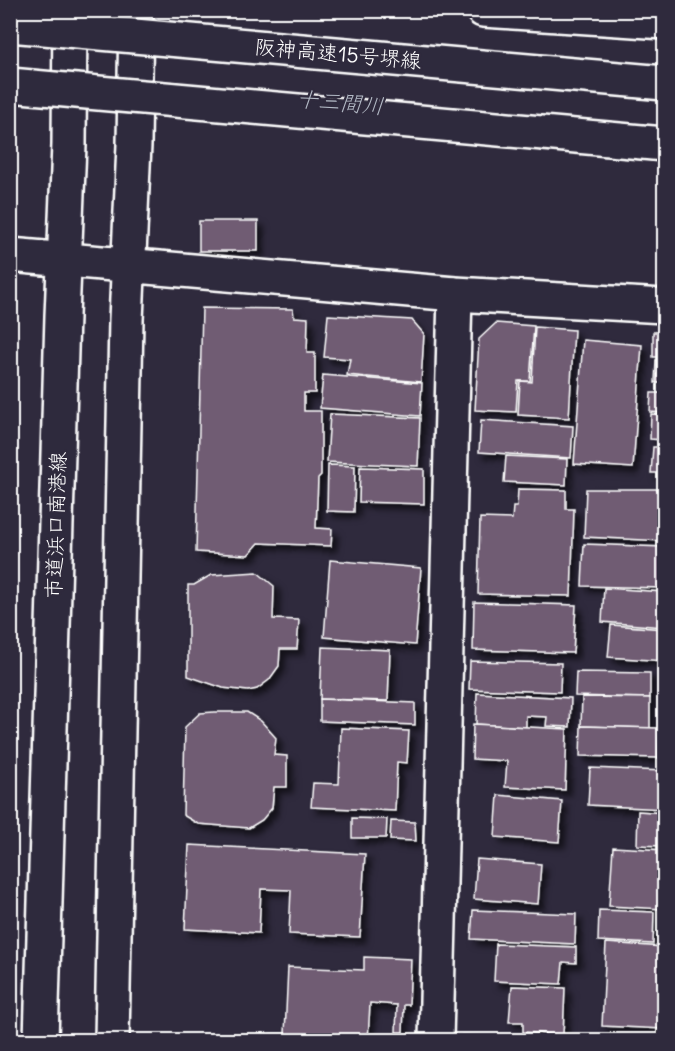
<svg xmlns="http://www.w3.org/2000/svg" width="675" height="1051" font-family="Delius,'Klee One',sans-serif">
<defs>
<filter id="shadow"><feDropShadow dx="5.5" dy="5.5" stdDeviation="3" flood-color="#0009"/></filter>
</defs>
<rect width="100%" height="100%" fill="#2f2a3d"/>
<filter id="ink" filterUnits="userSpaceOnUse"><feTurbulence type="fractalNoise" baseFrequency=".0167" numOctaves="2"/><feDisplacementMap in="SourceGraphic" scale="12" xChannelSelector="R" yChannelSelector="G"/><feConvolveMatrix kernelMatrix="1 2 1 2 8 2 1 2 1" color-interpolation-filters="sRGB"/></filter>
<g filter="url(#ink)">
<g fill="#6f5b73" stroke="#fff" stroke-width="1.5" filter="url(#shadow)">
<rect x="199" y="221" width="59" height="30"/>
<path d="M202,308L293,309L294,317L308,318L307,353H315V393H304V411H321V475L318,478L316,528L332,529L331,546L259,543L248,555L196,552Z"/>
<path d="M328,315L412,320L424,334L421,382L347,375L350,359L324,357Z"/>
<path d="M496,323L534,326L530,381H518L516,412L475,410L479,339Z"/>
<path d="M535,327L574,330L569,418L518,415L520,381L532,382Z"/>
<rect x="653" y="332" width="11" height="25"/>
<path d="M583,340L642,345L633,468L574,464Z"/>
<path d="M656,360L664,361V383H655Z"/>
<path d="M323,375L422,383L420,416L320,408Z"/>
<path d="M651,393H664V413L650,412Z"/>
<path d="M330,414L420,418L418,466L327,462Z"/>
<path d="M651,414L664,415V440L650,439Z"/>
<path d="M481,420L573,426L571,458L479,452Z"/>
<path d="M653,447H664V473H651Z"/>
<path d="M506,456L567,459L566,485L504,482Z"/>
<path d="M328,465L355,466L354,512L327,511Z"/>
<path d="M360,467L424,469V504L359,502Z"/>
<path d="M518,489L566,490V509H574L571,596L478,594L480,518L512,519L513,507H517Z"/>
<path d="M586,489H664V541L584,537Z"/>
<path d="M584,544L664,547V588L582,586Z"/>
<path d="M330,560L421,568L415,645L324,637Z"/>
<path d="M257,572L274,586L273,619L299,620L297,649H280L279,666L269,680L257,689L248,691L223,688L188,676V585H194L211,575Z"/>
<path d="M604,588L664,592V627L602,622Z"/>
<path d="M474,602L576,605L573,653L473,650Z"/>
<path d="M611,625L664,629V661L608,657Z"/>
<path d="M322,647L390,650L388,701L320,699Z"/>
<path d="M470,661L561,663L560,692L469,689Z"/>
<path d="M576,672L650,673V698L575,696Z"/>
<path d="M477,693L571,698L570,727L546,726L547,717L526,716V727L476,724Z"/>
<path d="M582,697L650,698V728L581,726Z"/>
<path d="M320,699L415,703V725L320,721Z"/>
<path d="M214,712H247L261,721L276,738L274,755L287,756V787H274L272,808L262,820L249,828L198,824L183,815L185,727L200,713Z"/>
<path d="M473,724L567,729L565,790L505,787L507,761L472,759Z"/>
<path d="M581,726L659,728L658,758L580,756Z"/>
<path d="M341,728L409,731L407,763L397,762L395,811L311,807L313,783L339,784Z"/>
<path d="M590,768L664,771V809L588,805Z"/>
<path d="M498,795L562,801L559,842L495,837Z"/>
<path d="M638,811L664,813V846L637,845Z"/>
<path d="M352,818L387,819L386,838H352Z"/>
<path d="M391,821L415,822L416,841L390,840Z"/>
<path d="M189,845L365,854L360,937L289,934L291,890L261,889L259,933L185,929Z"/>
<path d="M613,847L664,850V909L609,906Z"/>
<path d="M477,859L541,864L538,904L474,899Z"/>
<path d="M473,910L576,914L575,944L471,939Z"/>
<path d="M599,910L654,912L653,944L598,941Z"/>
<path d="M606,943L664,947V1029L602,1026Z"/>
<path d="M496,944L576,947V963L563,962L561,984L494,981Z"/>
<path d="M364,957L411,959L409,1005H404L403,1032H396L397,1005L370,1003L368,1040H270L271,1034H285L288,967L364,970Z"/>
<path d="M512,986L565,988L563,1035L523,1032V1022H509Z"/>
<path d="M462,1035L518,1037V1040H462Z"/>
</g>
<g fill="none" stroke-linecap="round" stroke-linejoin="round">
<g stroke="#fff" stroke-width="38">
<g id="minor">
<path d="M483,10L664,22"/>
<path d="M10,255L455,294L664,306"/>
<path d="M436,1040L455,294"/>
</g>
</g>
<g stroke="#fff" stroke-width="38">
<g id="primary">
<path d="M41,1040L62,316L69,145L70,10"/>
<path d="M112,1040L126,320L134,145L136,10"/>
</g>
</g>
<use href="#minor" stroke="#2f2a3d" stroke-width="33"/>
<use href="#primary" stroke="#2f2a3d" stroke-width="33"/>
<g stroke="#fff" stroke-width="38" stroke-linecap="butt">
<g id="motorway-bridge">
<path d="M10,25L664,83"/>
<path d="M10,85L664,144"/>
</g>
</g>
<use href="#motorway-bridge" stroke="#2f2a3d" stroke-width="33"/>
</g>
</g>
<g text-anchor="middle" stroke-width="4.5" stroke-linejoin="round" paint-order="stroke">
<g font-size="21" fill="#fff" stroke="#2f2a3d">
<text transform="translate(338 54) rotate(5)" y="7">阪神高速15号堺線</text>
<text transform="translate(56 525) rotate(-88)" y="7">市道浜口南港線</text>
</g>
<g font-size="22" font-style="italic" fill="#b2b9c5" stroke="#2f2a3d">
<text transform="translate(340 102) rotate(5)" y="8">十三間川</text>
</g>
</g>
<rect width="675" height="1051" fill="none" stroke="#2f2a3d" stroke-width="36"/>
<rect x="18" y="18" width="639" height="1015" fill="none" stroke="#fff" stroke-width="2" filter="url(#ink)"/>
</svg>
